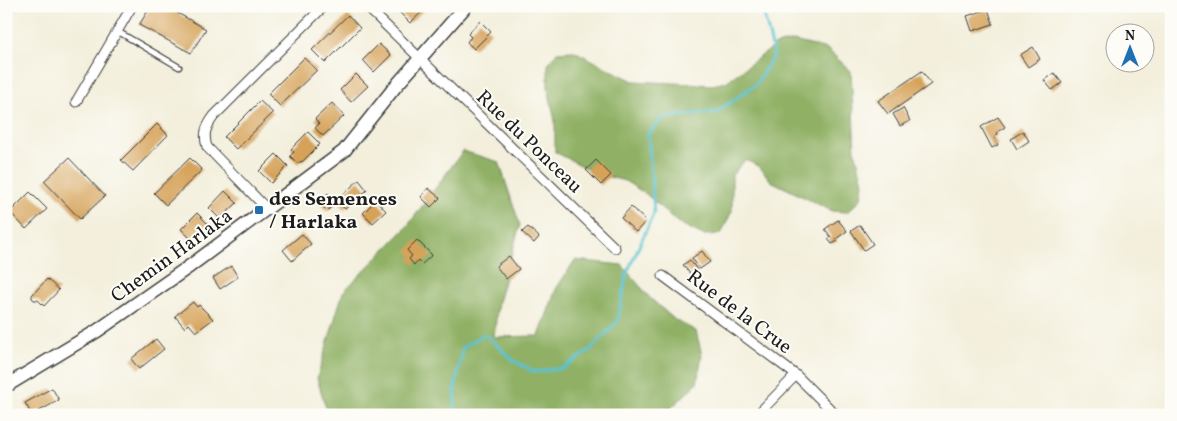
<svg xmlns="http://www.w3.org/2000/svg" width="1177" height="421" font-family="Vollkorn,serif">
<rect width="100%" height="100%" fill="#fdfcf7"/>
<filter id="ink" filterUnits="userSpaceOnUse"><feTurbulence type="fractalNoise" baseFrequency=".02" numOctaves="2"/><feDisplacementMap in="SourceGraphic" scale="10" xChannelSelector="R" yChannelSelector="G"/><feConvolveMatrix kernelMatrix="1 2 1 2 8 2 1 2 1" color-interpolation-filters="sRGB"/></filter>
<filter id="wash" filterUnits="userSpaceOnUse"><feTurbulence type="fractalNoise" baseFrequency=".0096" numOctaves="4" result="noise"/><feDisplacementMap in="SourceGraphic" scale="20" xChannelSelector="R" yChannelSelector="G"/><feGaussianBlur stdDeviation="1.12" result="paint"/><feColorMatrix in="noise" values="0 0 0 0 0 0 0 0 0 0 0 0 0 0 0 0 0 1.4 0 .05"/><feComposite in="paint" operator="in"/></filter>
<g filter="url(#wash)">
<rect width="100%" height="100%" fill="#f3efdc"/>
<g fill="#90b165" stroke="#566640">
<path d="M793,41L827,49L851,71L855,151L863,183L861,199L847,212L832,211L771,181L759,166L745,160L732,175V211L721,234L703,235L677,222L646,194L625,181L598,174L555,152V121L548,88V64L557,52L574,51L633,81L712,85L726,82L776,45Z"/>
<path d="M463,151L499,162L520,225L498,302L494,337L539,336L556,289L575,260L622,265L650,298L675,320L696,331L702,355L697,383L664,415H328L317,378L343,292L406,228Z"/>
</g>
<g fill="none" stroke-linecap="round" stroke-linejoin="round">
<path stroke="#56c2d0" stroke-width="3" d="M455,415V388L463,347L485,334L514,361L535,372L563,368L589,351L617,322L627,273L654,213L648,134L664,117L717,112L756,84L774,55L762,6"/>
</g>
<g id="blocks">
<g fill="#d5a259">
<path d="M151,6H165L206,29L191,53L139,25Z"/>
<path d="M405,6H420L424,10L410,23L399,12Z"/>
<path d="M988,9L993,24L972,31L967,16Z"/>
<path d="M348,15L360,28L325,63L312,50Z"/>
<path d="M480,21L491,32L474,49L467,42L471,37L468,34Z"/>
<path d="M379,44L391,55L374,72L363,60Z"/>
<path d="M1033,47L1040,59L1028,67L1020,55Z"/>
<path d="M304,58L317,70L280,106L268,94Z"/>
<path d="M922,71L931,84L888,114L878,101Z"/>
<path d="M1054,73L1062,83L1052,90L1044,80Z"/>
<path d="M356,74L368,86L351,102L340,90Z"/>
<path d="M260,101L273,113L236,149L224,137Z"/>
<path d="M332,103L344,116L323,136L315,128L319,124L315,119Z"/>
<path d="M903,108L910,121L900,126L893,114Z"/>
<path d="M998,117L1005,127L997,132L998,134L994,137L998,145L992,148L981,127Z"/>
<path d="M157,124L168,135L133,171L121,160Z"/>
<path d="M1023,131L1029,141L1017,149L1011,139Z"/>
<path d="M308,132L320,144L302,162L301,161L298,164L290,156L294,152L291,149Z"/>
<path d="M276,154L288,166L271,183L259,171Z"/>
<path d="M69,158L105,196L80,219L44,181Z"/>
<path d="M190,158L202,170L166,205L154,193Z"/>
<path d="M596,160L611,175L601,185L586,170Z"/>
<path d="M359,180L367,190L345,209L340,204L344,200L341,196Z"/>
<path d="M428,188L440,198L431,207L421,197Z"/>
<path d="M225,191L237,203L220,219L209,208Z"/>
<path d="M30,192L47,209L26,229L10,212Z"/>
<path d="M328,193L336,203L327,211L318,202Z"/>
<path d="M376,200L386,211L373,223L363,213Z"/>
<path d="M631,207L646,221L636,232L621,218Z"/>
<path d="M197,213L208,224L192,240L181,229Z"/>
<path d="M838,220L847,231L836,239L838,241L832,244L828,239L831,237L825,229Z"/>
<path d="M860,225L873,244L864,250L851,231Z"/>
<path d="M528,227L539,237L534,243L522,232Z"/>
<path d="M302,234L311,244L292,261L283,250Z"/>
<path d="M417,240L432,255L422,264L418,260L414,265L409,259L412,256L407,250Z"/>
<path d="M702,251L710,262L700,269L692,258Z"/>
<path d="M509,256L519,269L506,279L496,266Z"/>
<path d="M690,260L698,271L692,276L683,265Z"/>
<path d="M231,266L238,277L220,289L213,278Z"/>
<path d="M47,279L59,290L44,306L38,300H34L32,298V295Z"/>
<path d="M193,302L197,307L199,305L213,319L196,332L189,324L185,328L175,316Z"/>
<path d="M156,339L164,349L139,369L131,359Z"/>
<path d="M52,388L59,400L32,415L25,403Z"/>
</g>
</g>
</g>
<g filter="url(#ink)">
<use href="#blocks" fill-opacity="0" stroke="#3c3c39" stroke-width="1"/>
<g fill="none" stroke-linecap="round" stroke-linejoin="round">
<g stroke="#3c3c39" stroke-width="7">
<path id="lane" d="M117,31L179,67"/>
</g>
<g stroke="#3c3c39" stroke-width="11">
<g id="street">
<path d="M366,6L615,248"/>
<path d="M76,102L132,6"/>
<path d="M267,209L207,147C203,133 206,127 214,116L324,6"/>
<path d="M663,276L796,375L836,415"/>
<path d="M757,415L796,375"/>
</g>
</g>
<g stroke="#3c3c39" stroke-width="15">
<path id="secondary" d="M6,386L97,331L190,266L344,151L395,87L466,6"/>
</g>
<use href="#lane" stroke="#fff" stroke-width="4.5"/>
<use href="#street" stroke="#fff" stroke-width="9"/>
<use href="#secondary" stroke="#fff" stroke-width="12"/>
</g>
</g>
<rect fill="#1f6fb2" stroke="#fdfcf7" stroke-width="2" x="254" y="205" width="10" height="10" rx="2.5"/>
<g text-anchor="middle" stroke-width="4" stroke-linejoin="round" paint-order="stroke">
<g font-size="20" fill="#1c1c1c" stroke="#fdfcf7">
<text transform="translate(530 141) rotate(44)" y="7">Rue du Ponceau</text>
<text transform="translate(171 255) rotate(-36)" y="7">Chemin Harlaka</text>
<text transform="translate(740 311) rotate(37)" y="7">Rue de la Crue</text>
</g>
<g font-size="20" font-weight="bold" fill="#1c1c1c" stroke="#fdfcf7" text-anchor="start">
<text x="269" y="205">des Semences<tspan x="269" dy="23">/ Harlaka</tspan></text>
</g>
</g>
<rect width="1177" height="421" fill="none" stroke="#fdfcf7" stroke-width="25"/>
<g transform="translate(1130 48)"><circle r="24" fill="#fdfcf7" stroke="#a3a29f"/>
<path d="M0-4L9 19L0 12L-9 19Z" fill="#1f6fb2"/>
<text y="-8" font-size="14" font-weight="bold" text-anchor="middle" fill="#1c1c1c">N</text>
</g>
</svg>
